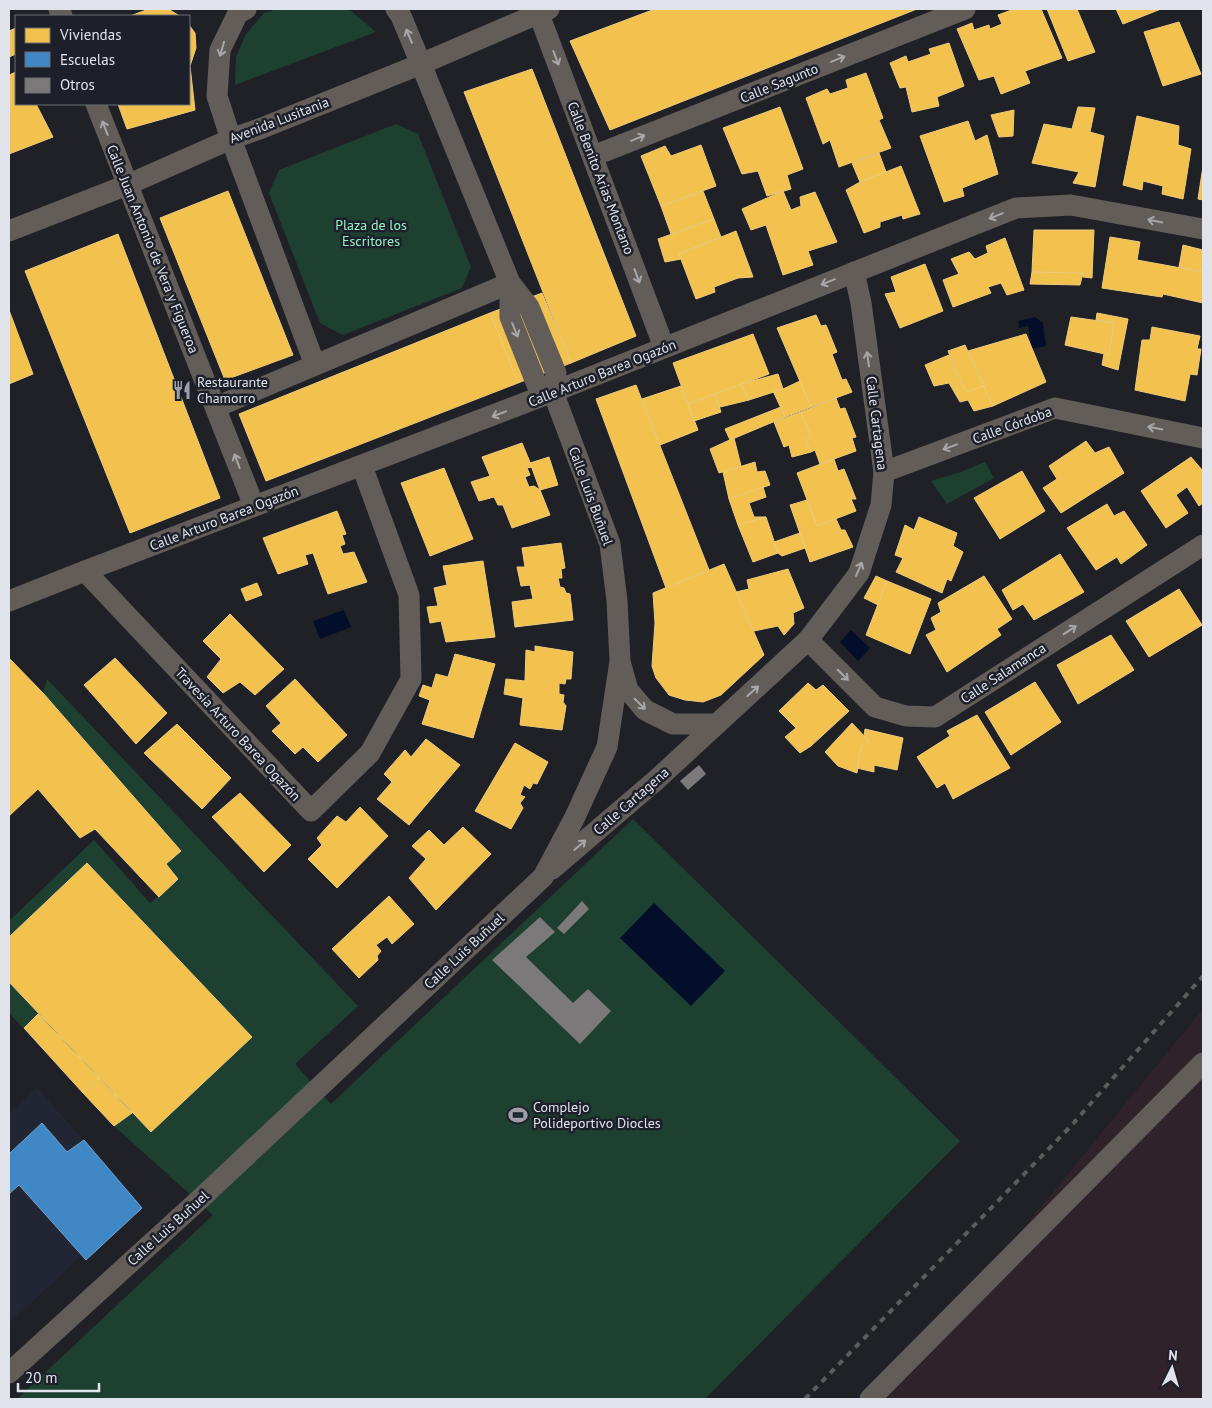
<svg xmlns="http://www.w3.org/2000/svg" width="1212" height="1408" font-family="'PT Sans',sans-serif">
<rect width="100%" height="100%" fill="#202127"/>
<path fill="#222634" d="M37,1088L140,1202L9,1323V1115Z"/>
<path fill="#30222a" d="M1203,1009V1399H884Z"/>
<g fill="#1e4031">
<path d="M277,9H344L351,11L376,32L235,85L236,57L246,34L264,13Z"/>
<path d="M396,124L418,134L471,267L462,288L343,335L320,323L269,193L279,170Z"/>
<path d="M985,462L994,478L947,504L931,481L961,472Z"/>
<path d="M47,679L358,1006L295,1064L331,1104L633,819L960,1141L705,1399H17L213,1215L114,1126L9,1013V921L94,840L150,903L178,879L166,864L181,851L43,693Z"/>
</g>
<g fill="#030e2a">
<path d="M1035,317L1043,323L1046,346L1032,349L1028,326L1019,328L1018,321Z"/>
<path d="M344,610L351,627L320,639L313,621Z"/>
<path d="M851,630L870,648L858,661L840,642Z"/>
<path d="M654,903L725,971L691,1006L620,938Z"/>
</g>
<g fill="#f2c14e" stroke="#edcb7d">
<path d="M149,9H168L180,16H130Z"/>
<path d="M655,9H917L610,130L570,41Z"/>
<path d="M1014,9H1041L1062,58L1025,71L1030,83L1001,94L994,76L979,80L957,29L972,23L974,30L989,25L990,29L1002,24L998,15Z"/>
<path d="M1047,9H1077L1095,52L1068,61Z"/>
<path d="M1116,9H1161L1123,24Z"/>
<path d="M1179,22L1201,74L1163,86L1144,32Z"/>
<path d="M189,25L195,33L196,48L190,66L195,110L127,129L118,104H189Z"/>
<path d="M16,28V54L9,57V31Z"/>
<path d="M949,43L964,86L937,97L939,106L912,112L906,87L900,88L890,63L906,56L908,62L931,54L929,49Z"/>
<path d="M532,69L636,336L571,363L464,92Z"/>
<path d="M16,72V104H36L53,137L9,154V75Z"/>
<path d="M866,73L883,118L879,120L891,148L839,167L830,140L823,144L806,98L827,89L830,94L848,88L846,80Z"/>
<path d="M780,107L803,169L787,175L791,189L767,196L758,171L742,174L723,128Z"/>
<path d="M1078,107L1095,108L1090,132L1104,136L1095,187L1073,183L1079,172L1032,163L1044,124L1072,129Z"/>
<path d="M1014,110L1013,136L999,137L991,115Z"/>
<path d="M1137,116L1179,126L1178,145L1191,149L1183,199L1162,194L1163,186L1143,181L1142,190L1123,185Z"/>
<path d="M968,121L975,141L987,135L998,174L962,188L964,196L944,202L920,136Z"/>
<path d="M701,145L716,186L661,206L641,156L665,146L671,156Z"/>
<path d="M879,153L886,172L860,182L852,163Z"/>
<path d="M901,166L920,214L903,219L902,215L880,222V227L864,233L846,190L860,182Z"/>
<path d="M1203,166V200L1198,199Z"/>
<path d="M228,191L293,355L225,380L160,218Z"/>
<path d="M703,191L714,219L671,234L661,206Z"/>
<path d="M783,191L791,210L801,206L800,197L815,192L837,242L808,251L813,265L783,275L766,225L751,230L742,209Z"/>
<path d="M714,219L721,237L679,254L681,259L665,262L658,239Z"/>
<path d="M1034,230H1094L1092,278L1083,277V273L1032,272Z"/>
<path d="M736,231L753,277L738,278L714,287L715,292L696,299L679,254Z"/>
<path d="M118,234L220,498L130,533L25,271Z"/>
<path d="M1110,237L1140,242L1137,260L1203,272V303L1163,294L1162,297L1102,288Z"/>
<path d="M1005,238L1024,290L1007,295L1001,283L988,287L991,293L953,307L943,280L959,274L951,259L969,252L975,259L988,253L986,246Z"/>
<path d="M1183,245L1203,250V272L1179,267Z"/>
<path d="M925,264L943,311L900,328L885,294L896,292L891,277Z"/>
<path d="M1032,272L1078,273H1083L1080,285L1030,284Z"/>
<path d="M542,293L571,363L518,383L490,313Z"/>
<path d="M9,310L33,374L9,384Z"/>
<path d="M490,313L518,383L266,481L239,414Z"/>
<path d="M1097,313L1128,319L1118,370L1102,365L1104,354L1109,355L1114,323L1096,320Z"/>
<path d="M816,315L821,326L826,325L837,352L832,354L842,380L846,379L852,392L811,407L777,328Z"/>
<path d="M1071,317L1114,323L1109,355L1065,345Z"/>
<path d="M1152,327L1200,336L1197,349H1201L1197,375L1190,374L1185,401L1135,390L1142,340H1150Z"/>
<path d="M753,334L769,374L688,404L673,363Z"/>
<path d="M1026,334L1046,382L993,406L968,351Z"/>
<path d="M965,345L984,387L966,392L948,351Z"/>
<path d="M949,355L966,392L984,386L993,406L974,411L968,400L960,402L949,383L934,386L925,365Z"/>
<path d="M778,374L783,389L749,400L741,384Z"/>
<path d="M800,381L811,407L785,417L773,391L783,389Z"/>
<path d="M741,384L749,400L720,407L715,394Z"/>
<path d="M636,385L709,570L666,588L596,399Z"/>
<path d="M681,386L698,430L660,445L642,399Z"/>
<path d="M715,394L721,412L694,421L688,404Z"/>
<path d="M836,398L840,409L845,408L856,437L852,438L856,451L820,464L815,450L811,452L805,440L811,437L801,412Z"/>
<path d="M781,407L785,417L730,440L725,429Z"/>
<path d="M801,412L811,437L805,440L811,452L792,457L789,445L784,447L774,422Z"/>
<path d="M734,438L741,466L719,473L710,449Z"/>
<path d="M1086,441L1095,453L1109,447L1124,473L1061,513L1043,488L1057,479L1049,466Z"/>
<path d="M522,443L532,467L527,468L530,475L525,477L529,487L534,486L540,490L550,515L512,528L503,505H498L494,497L479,501L471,482L490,476L482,457Z"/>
<path d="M549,457L558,485L540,490L530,463Z"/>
<path d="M1191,457L1203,471V503L1199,506L1187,487L1176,495L1188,513L1166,528L1141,491Z"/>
<path d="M834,459L838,471L844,469L856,499H851L856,511L817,526L797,473Z"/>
<path d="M755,462L757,472L765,471L770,485L729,499L723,472Z"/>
<path d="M444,468L473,539L430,556L401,483Z"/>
<path d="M1022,471L1045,511L1000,539L974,498Z"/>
<path d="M763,487L766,497L749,503L754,517H766L738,525L729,499Z"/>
<path d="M807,500L817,526L836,519L841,530H845L853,547L810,562L790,505Z"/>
<path d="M1107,504L1114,516L1124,511L1147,545L1121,564L1117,557L1096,570L1067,528Z"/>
<path d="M337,511L346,534L342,535L345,544L340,546L343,554L354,552L367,582L328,594L313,553L305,555L308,564L278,574L263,538Z"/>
<path d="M766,517L778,553L753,562L738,525Z"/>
<path d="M919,517L957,533L953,546L963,552L951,581L947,579L942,593L896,572L903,558L895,555L905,525L914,530Z"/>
<path d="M800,533L805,548L782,556L778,553L774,542Z"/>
<path d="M561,543L565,568L561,569L562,578H558L560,587L564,588L566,593L570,594L573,620L515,627L512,602L533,599L530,585L521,586L517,567H525L522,548Z"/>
<path d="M1060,554L1084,592L1034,620L1023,604L1013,610L1002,590Z"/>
<path d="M483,561L495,637L446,642L441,621L430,623L427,607L438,606L434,588L447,585L443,566Z"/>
<path d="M724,564L764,655L721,695L703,702L685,700L669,695L656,678L652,666L655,623L653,593Z"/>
<path d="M788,569L804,608L793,613L794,624L784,635L778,626L754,631L736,592L749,589L747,580Z"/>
<path d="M876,576L887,581L878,605L864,598Z"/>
<path d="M984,576L1012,619L997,629L1001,635L947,672L926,635L936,630L931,618L941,612L938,603Z"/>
<path d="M887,581L931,599L910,654L866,635Z"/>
<path d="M257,583L262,595L246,601L241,589Z"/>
<path d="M1179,589L1202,625L1149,657L1126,621Z"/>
<path d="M230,614L284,669L255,695L240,682L223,693L207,677L221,659L203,641Z"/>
<path d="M1111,635L1134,670L1078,704L1057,665Z"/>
<path d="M535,646L573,652L571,679H566L565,684L559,683V694L564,695L563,702L566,706L562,730L520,725L523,698L504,694L506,679L525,681L526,650L535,652Z"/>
<path d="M455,654L495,664L473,738L422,724L430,700L419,696L423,685L432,688L436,674L448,677Z"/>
<path d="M9,658L43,693L181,851L166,864L178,879L159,897L95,829L80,838L38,789L9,816Z"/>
<path d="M115,658L167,713L136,744L84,685Z"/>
<path d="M295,679L347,735L318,762L303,747L295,754L272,731L281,723L266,706Z"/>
<path d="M1035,682L1061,722L1011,755L985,712Z"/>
<path d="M808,683L816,690L823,685L849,711L811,746L800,753L785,737L796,728L779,711Z"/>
<path d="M977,715L1010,768L953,799L945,783L937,788L917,757L950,736L947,731Z"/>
<path d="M852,723L869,741L861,748L857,773L838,766L825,752Z"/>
<path d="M177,724L231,778L202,809L144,753Z"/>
<path d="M865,729L903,738L897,770L874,765V772L857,768L861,748L869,741L864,736Z"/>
<path d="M426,739L460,765L409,825L377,799L392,782L384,774L405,750L411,757Z"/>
<path d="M515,743L548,762L537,784L533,783L530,789L524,785L520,795L525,797L520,803L523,808L511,829L475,811Z"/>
<path d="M240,793L291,845L264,872L212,817Z"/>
<path d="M360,807L388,836L337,888L308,859L322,845L317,838L337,816L346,822Z"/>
<path d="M463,827L491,854L436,910L409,878L426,859L412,846L429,830L444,845Z"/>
<path d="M87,863L252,1037L151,1132L9,982V937Z"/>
<path d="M389,896L414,924L392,944L387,937L376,945L381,951L377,956L378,960L359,978L332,949Z"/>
<path d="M38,1014L99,1078L83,1093L24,1028Z"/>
<path d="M99,1078L132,1113L114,1126L83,1093Z"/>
</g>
<path fill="#3f88c5" stroke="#70a3d0" d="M42,1123L67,1152L84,1140L142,1208L86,1260L19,1185L9,1194V1154Z"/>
<g fill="#7b797a">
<path d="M699,765L706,774L688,790L680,781Z"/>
<path d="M582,901L589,909L564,934L557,928Z"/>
<path d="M540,917L555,932L526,957L573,1003L588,989L611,1011L580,1044L492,960Z"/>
</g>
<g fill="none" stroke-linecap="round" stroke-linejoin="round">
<g stroke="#635d59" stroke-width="21">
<path d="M59,9L62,16"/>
<path d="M246,9L238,13L220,50L217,96L231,139L315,365"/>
<path d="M537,9L664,347"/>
<path d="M96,104L254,506"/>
<path d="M593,156L965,9"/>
<path d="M9,231L127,185L231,139L262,128L421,64L549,9"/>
<path d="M510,283V317L537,385L553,392"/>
<path d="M216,407L510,283L421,64L401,16L396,9"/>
<path d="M884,472L1055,408L1203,438"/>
<path d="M85,571L311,811L370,753L411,679L409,595L362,466"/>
<path d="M9,601L85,571L553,392L1016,208L1071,205L1203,229"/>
<path d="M808,640L875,707L906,716L935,717L1203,545"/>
<path d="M621,665L628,690L645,710L673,724H717"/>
<path d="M552,869L655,781L808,640L859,573L881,505L884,472L861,303L854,272"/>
<path d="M9,1373L199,1200L543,877L574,819L607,747L620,661L617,601L610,544L553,392L556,373L529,307L510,283"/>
<path d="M870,1399L1203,1063"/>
</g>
<path stroke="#5d5c5d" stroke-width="4" stroke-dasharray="6 6" stroke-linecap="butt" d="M805,1399L1070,1127L1203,976"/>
</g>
<defs><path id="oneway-shaft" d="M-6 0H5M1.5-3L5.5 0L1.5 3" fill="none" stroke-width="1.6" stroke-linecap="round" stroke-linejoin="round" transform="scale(1.25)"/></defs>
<g stroke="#a8a7a9">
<use href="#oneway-shaft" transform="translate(409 36) rotate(-113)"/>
<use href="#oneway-shaft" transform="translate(222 49) rotate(106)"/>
<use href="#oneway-shaft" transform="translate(556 58) rotate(69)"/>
<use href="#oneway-shaft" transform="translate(838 59) rotate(-22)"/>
<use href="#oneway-shaft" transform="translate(105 128) rotate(-111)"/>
<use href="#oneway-shaft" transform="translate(638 138) rotate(-22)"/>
<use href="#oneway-shaft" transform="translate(996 216) rotate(158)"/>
<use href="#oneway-shaft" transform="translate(1155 221) rotate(-169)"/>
<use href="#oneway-shaft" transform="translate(637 276) rotate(70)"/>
<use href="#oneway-shaft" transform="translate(828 282) rotate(158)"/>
<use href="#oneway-shaft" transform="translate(515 330) rotate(68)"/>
<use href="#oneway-shaft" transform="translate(868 359) rotate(-98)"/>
<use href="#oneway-shaft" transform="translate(499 414) rotate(159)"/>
<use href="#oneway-shaft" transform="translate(1155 428) rotate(-169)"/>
<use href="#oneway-shaft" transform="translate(950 447) rotate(160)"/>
<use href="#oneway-shaft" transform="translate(237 461) rotate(-111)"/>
<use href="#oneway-shaft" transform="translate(859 569) rotate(-66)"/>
<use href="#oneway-shaft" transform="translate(1070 630) rotate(-33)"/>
<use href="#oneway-shaft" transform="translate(843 675) rotate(45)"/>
<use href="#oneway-shaft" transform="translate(753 691) rotate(-42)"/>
<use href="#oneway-shaft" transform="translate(640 704) rotate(45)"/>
<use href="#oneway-shaft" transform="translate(580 845) rotate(-41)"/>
</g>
<defs>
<g id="restaurant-bare" transform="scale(1.5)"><path d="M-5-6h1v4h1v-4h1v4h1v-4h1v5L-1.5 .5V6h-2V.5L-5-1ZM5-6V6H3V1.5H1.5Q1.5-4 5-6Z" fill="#9d9fa6" stroke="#1d202a" stroke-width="2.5" paint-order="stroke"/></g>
<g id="stadium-bare" transform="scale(1.5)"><path d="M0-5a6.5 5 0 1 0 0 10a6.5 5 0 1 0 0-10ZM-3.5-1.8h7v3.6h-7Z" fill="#9d9fa6" stroke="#1d202a" stroke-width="2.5" paint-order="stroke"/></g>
</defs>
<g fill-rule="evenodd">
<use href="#restaurant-bare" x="182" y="390"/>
<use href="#stadium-bare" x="518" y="1115"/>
</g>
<g text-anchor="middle" stroke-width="5" stroke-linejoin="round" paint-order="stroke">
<g font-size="14" fill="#e1e3ea" stroke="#1d202a">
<text transform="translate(779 83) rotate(-22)" y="5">Calle Sagunto</text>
<text transform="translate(279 120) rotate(-21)" y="5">Avenida Lusitania</text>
<text transform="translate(601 178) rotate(69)" y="5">Calle Benito Arias Montano</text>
<text transform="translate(153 249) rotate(68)" y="5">Calle Juan Antonio de Vera y Figueroa</text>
<text transform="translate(602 373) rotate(-22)" y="5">Calle Arturo Barea Ogazón</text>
<text transform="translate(877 423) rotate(83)" y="5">Calle Cartagena</text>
<text transform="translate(1012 425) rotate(-20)" y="5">Calle Córdoba</text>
<text transform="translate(591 496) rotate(70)" y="5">Calle Luis Buñuel</text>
<text transform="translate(224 518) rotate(-21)" y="5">Calle Arturo Barea Ogazón</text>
<text transform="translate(1003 673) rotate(-33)" y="5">Calle Salamanca</text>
<text transform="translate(238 734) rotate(47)" y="5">Travesía Arturo Barea Ogazón</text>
<text transform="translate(631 801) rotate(-41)" y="5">Calle Cartagena</text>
<text transform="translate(464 951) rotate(-43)" y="5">Calle Luis Buñuel</text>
<text transform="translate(168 1228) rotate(-42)" y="5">Calle Luis Buñuel</text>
</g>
<g font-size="14" fill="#93f4c4" stroke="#1d202a">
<text x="371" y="230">Plaza de los<tspan x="371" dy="16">Escritores</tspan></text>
</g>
<g font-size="14" fill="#e1e3ea" stroke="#1d202a" text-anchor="start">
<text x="197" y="387">Restaurante<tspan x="197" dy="16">Chamorro</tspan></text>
<text x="533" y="1112">Complejo<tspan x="533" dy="16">Polideportivo Diocles</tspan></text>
</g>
</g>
<rect width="1212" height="1408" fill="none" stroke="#e1e3ea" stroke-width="20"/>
<rect x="15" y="15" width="175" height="90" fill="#1d202a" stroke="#6b6e77"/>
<rect x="25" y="28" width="25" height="15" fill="#f2c14e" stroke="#6b6e77"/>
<text x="60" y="40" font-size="15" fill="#e1e3ea">Viviendas</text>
<rect x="25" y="52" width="25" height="15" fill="#3f88c5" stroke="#6b6e77"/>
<text x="60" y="65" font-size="15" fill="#e1e3ea">Escuelas</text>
<rect x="25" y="78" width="25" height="15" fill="#7b797a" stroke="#6b6e77"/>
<text x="60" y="90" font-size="15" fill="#e1e3ea">Otros</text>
<g transform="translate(1172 1368) rotate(5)" stroke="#1d202a" stroke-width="4" paint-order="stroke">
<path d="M0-4L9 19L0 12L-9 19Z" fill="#e1e3ea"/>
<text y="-8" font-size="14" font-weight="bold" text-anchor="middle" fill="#e1e3ea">N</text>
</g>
<path d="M18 1383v8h81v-8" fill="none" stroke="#e1e3ea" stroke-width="2.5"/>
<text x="25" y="1383" font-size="15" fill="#e1e3ea" stroke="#1d202a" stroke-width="4" paint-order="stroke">20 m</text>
</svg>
